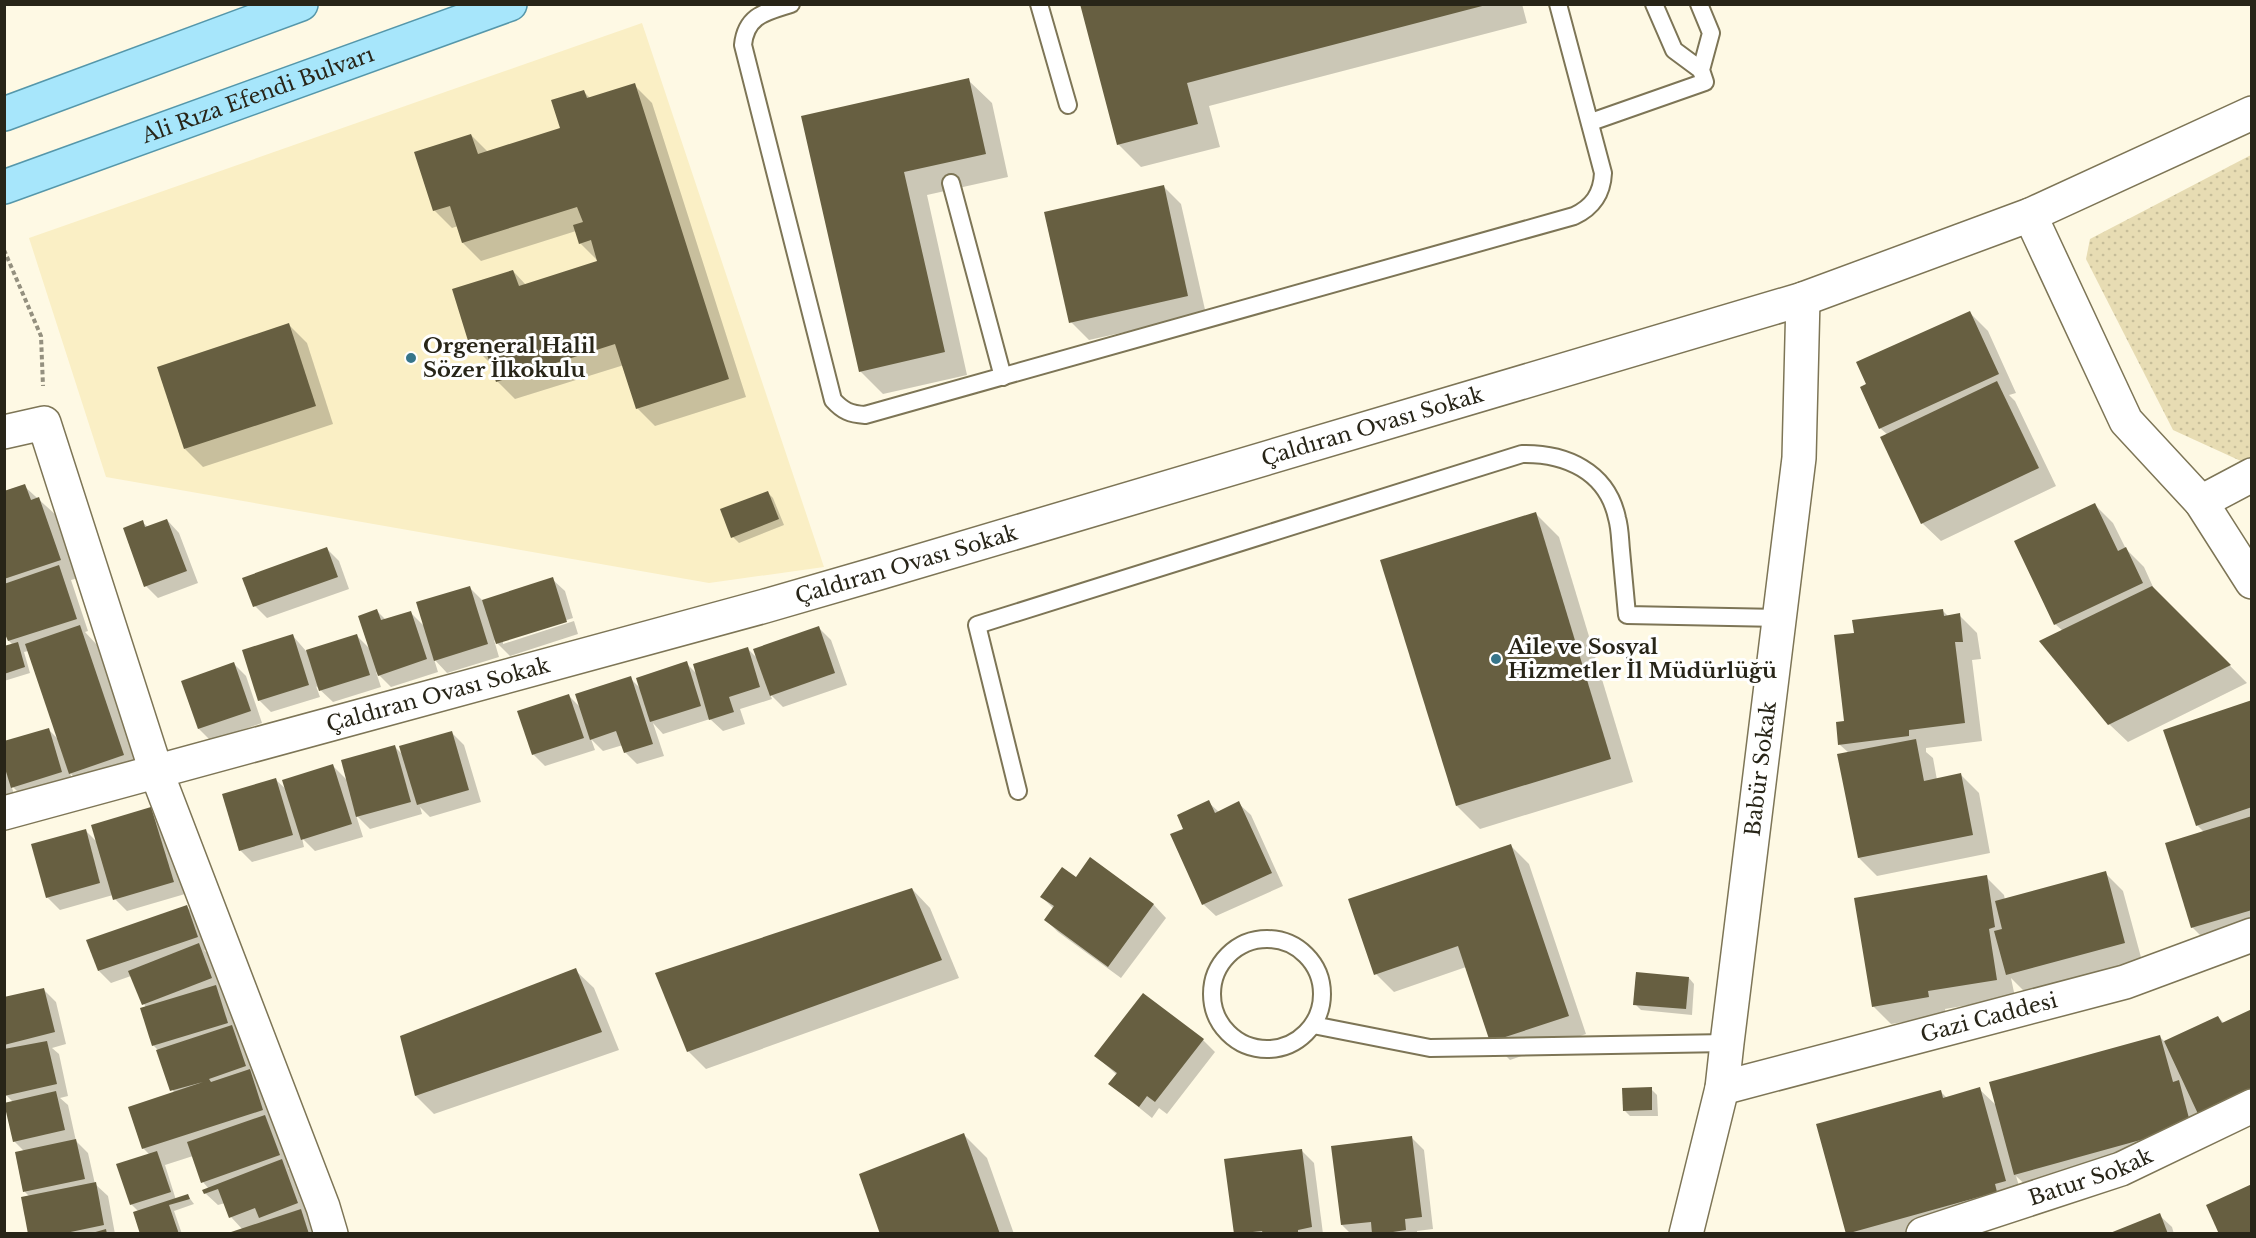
<svg xmlns="http://www.w3.org/2000/svg" width="2256" height="1238" font-family="'Libre Baskerville',serif">
<defs>
<pattern id="grass-dots" width="8" height="8" patternUnits="userSpaceOnUse" patternTransform="scale(1.5)"><rect width="8" height="8" fill="#e7dcb3"/><path d="M2 2h.1M6 6h.1" fill="none" stroke="#c6bd99" stroke-width="1.8" stroke-linecap="round"/></pattern>
</defs>
<rect width="100%" height="100%" fill="#fef9e4"/>
<path fill="#faefc5" d="M642,23L824,567L709,583L106,477L29,238Z"/>
<path fill="url(#grass-dots)" d="M2251,155V457L2243,462L2173,430L2086,259L2090,239Z"/>
<g fill="#0003">
<path d="M1082,4H1522L1527,23L1209,106L1220,147L1141,167L1118,144Z"/>
<path d="M968,80L992,103L1008,177L927,195L967,375L883,394L860,371L803,117Z"/>
<path d="M634,85L652,103L746,397L655,426L637,408L624,365L515,399L497,381L491,361H488L470,343L513,271L526,285L599,262L580,243L576,231L481,261L463,243L458,226L452,228L434,210L471,135L488,152L562,129L584,92L591,99Z"/>
<path d="M1163,186L1181,204L1206,314L1089,340L1071,322Z"/>
<path d="M1970,313L1988,331L2016,393L2009,395L2015,401L2056,486L1941,541L1922,523L1882,438L1888,435L1880,428L1868,385Z"/>
<path d="M289,325L307,343L333,424L203,467L185,449Z"/>
<path d="M24,486L57,516L78,578L71,580L88,631L85,632L97,645L141,773L88,791L70,773L74,784L25,799L11,785L15,797L4,801V743L49,730L59,740L28,651L24,652L30,673L4,681V648L13,645L9,641L4,627V492Z"/>
<path d="M767,492L773,498L784,525L739,543L733,537L722,510Z"/>
<path d="M2095,505L2113,523L2126,549L2144,567L2154,589L2247,683L2128,742L2109,724L2063,631L2055,624Z"/>
<path d="M1536,514L1559,537L1633,782L1480,829L1457,806Z"/>
<path d="M167,520L179,533L198,583L158,598L146,586L142,522L148,527Z"/>
<path d="M327,549L339,561L349,589L267,618L255,606Z"/>
<path d="M552,579L565,591L573,618L503,640V644L574,621L578,634L510,656L494,640L499,657L447,673L434,659L438,672L391,687L376,672L381,687L333,702L316,686L320,697L271,712L259,700L293,636L306,651L356,635L371,650L377,611L386,620L410,612L425,627L470,588L483,601Z"/>
<path d="M1942,610L1948,616L1959,615L1977,633L1981,659L1972,660L1982,741L1926,748V752L1933,758L1937,780L1961,775L1979,793L1990,853L1877,876L1859,858L1849,753L1840,745L1846,723L1855,634Z"/>
<path d="M819,628L831,640L847,685L783,707L770,694L772,699L740,709L745,724L723,731L710,719L663,734L653,723L664,756L637,764L625,752L623,745L603,751L591,739L595,750L545,766L533,754L569,696L582,709L630,678L641,689L686,663L697,674L748,649L758,659Z"/>
<path d="M234,664L246,676L262,723L211,741L199,729Z"/>
<path d="M2252,702V933L2210,945L2192,927L2204,832L2197,825Z"/>
<path d="M451,732L464,745L481,802L430,817L420,807L422,814L370,829L356,815L363,837L315,851L302,838L304,847L252,862L240,850L276,780L288,791L333,766L348,781L394,746L404,756Z"/>
<path d="M1208,802L1219,812L1238,803L1251,815L1283,886L1216,916L1203,904L1185,830Z"/>
<path d="M151,809L163,821L185,894L127,911L115,899L113,895L60,910L47,897L85,830L98,843Z"/>
<path d="M1511,846L1529,864L1586,1034L1510,1060L1492,1042L1466,967L1394,992L1376,974Z"/>
<path d="M1091,859L1154,905L1166,918L1121,978L1058,932L1046,920L1054,909L1042,897L1076,880Z"/>
<path d="M2105,873L2123,891L2142,961L2026,993L2011,978L2015,997L1945,1009L1946,1015L1891,1024L1873,1006L1986,877L2004,895L2005,900Z"/>
<path d="M912,889L930,908L959,978L706,1069L688,1051Z"/>
<path d="M187,907L199,919L209,949L204,950L211,957L224,990L221,991L228,999L291,1167L288,1168L293,1173L309,1216L307,1217L313,1223L317,1234H231L243,1230L231,1217L225,1203L218,1205L205,1193L209,1189L203,1182L193,1156L165,1165L176,1200L188,1196L194,1204L174,1211L182,1234H142L139,1212L131,1204L150,1155L143,1148L174,1093L159,1051L153,1045L146,1008L131,976L111,983L99,971Z"/>
<path d="M575,970L594,988L619,1050L434,1114L416,1096L401,1037Z"/>
<path d="M1689,978L1694,984L1692,1015L1641,1010L1635,1004Z"/>
<path d="M44,990L56,1002L66,1044L52,1048L59,1054L68,1096L60,1098L68,1105L76,1141L88,1153L95,1184L108,1196L115,1234H30V1197L25,1192V1152L14,1141V1103L6,1095L4,1088V999Z"/>
<path d="M2218,1017L2224,1023L2218,1133L2033,1192L2016,1176L2023,1199L1930,1234H1848L1818,1125L1940,1091L1947,1098L1979,1089L1997,1106L2160,1037L2165,1042Z"/>
<path d="M1203,1040L1215,1052L1167,1114L1159,1108L1152,1118L1110,1084L1117,1075L1096,1056Z"/>
<path d="M1651,1089L1657,1095L1658,1116H1630L1624,1110Z"/>
<path d="M964,1135L987,1158L1014,1234H882Z"/>
<path d="M1412,1138L1424,1150L1433,1229L1417,1231V1234H1351L1342,1225Z"/>
<path d="M1301,1150L1314,1163L1323,1234H1235Z"/>
<path d="M2159,1215L2172,1227L2174,1234H2114Z"/>
</g>
<g fill="#675f41">
<path d="M1080,4H1486V5L1187,83L1198,124L1117,145Z"/>
<path d="M969,78L986,154L904,172L945,352L859,372L801,116Z"/>
<path d="M635,83L729,379L636,409L615,344L496,382L482,339L469,344L452,289L513,270L519,286L597,261L591,240L579,244L573,225L583,222L577,207L462,243L450,206L433,211L414,152L471,134L478,154L560,128L551,100L584,90L587,98Z"/>
<path d="M1164,185L1188,296L1069,323L1044,212Z"/>
<path d="M1970,311L1999,374L1879,429L1860,387L1866,384L1856,362Z"/>
<path d="M289,323L316,406L184,449L157,367Z"/>
<path d="M1997,381L2039,468L1921,524L1880,437Z"/>
<path d="M25,484L31,500L39,497L61,560L4,579V491Z"/>
<path d="M768,491L779,519L731,538L720,509Z"/>
<path d="M2095,503L2118,551L2126,547L2143,583L2054,625L2014,541Z"/>
<path d="M1536,512L1611,759L1456,806L1380,560Z"/>
<path d="M167,519L187,571L144,587L123,528L143,520L145,527Z"/>
<path d="M327,547L338,577L253,607L242,578Z"/>
<path d="M59,565L77,619L8,641L4,632V584Z"/>
<path d="M553,577L567,622L496,644L482,600Z"/>
<path d="M470,586L488,644L434,661L416,602Z"/>
<path d="M2152,586L2231,665L2108,725L2039,641Z"/>
<path d="M377,609L381,620L411,611L427,659L378,676L358,616Z"/>
<path d="M1943,609L1944,616L1960,613L1963,642H1955L1965,723L1909,730V736L1838,745L1836,722L1844,721L1834,635L1854,633L1852,620Z"/>
<path d="M80,625L124,755L69,774L25,644Z"/>
<path d="M819,626L835,673L770,696L753,649Z"/>
<path d="M293,634L309,685L258,701L242,650Z"/>
<path d="M357,634L370,675L319,691L306,650Z"/>
<path d="M18,642L25,667L4,674V646Z"/>
<path d="M748,647L760,687L729,697L734,712L709,720L693,664Z"/>
<path d="M687,661L701,706L650,722L636,678Z"/>
<path d="M234,662L251,711L198,729L181,681Z"/>
<path d="M631,676L653,744L624,753L616,731L590,740L575,694Z"/>
<path d="M569,694L584,738L532,755L517,711Z"/>
<path d="M2252,700V807L2196,826L2163,730Z"/>
<path d="M49,728L62,772L11,788L4,765V741Z"/>
<path d="M452,731L469,790L417,805L399,746Z"/>
<path d="M1916,739L1924,781L1961,773L1973,835L1858,858L1837,754Z"/>
<path d="M395,745L411,802L356,817L341,760Z"/>
<path d="M333,764L352,824L301,840L282,780Z"/>
<path d="M276,778L293,835L239,851L222,794Z"/>
<path d="M1209,800L1215,813L1239,801L1272,873L1202,905L1170,834L1183,829L1177,815Z"/>
<path d="M151,807L174,882L113,900L91,825Z"/>
<path d="M2252,816V910L2191,928L2165,843Z"/>
<path d="M86,829L100,883L46,898L31,844Z"/>
<path d="M1511,844L1569,1016L1490,1042L1458,946L1374,975L1348,899Z"/>
<path d="M1090,857L1154,904L1108,967L1044,920L1054,906L1040,897L1062,867L1076,877Z"/>
<path d="M2106,871L2125,943L2006,975L1994,931L2002,929L1995,901Z"/>
<path d="M1987,875L1995,927L1989,929L1997,980L1928,991L1929,997L1872,1007L1854,898Z"/>
<path d="M912,888L942,960L687,1052L655,973Z"/>
<path d="M187,905L198,937L98,971L86,940Z"/>
<path d="M199,943L212,978L142,1005L128,971Z"/>
<path d="M576,968L602,1032L415,1096L400,1036Z"/>
<path d="M1636,972L1689,977L1686,1009L1633,1005Z"/>
<path d="M216,985L228,1023L152,1046L140,1008Z"/>
<path d="M44,988L55,1032L4,1045V997Z"/>
<path d="M1143,993L1204,1039L1155,1102L1147,1096L1139,1107L1108,1084L1117,1073L1094,1056Z"/>
<path d="M2252,1009V1091L2199,1116L2164,1041L2218,1016L2222,1023Z"/>
<path d="M232,1025L246,1066L209,1079L211,1082L250,1069L263,1110L142,1149L128,1107L203,1082L170,1091L156,1050Z"/>
<path d="M2160,1035L2173,1082L2179,1080L2191,1126L2014,1175L1989,1082Z"/>
<path d="M47,1041L57,1084L4,1096V1049Z"/>
<path d="M1652,1087V1110L1623,1111L1622,1088Z"/>
<path d="M1980,1087L2006,1181L1995,1184L1997,1192L1846,1234L1816,1124L1941,1090L1943,1098Z"/>
<path d="M56,1091L65,1130L13,1142L4,1103Z"/>
<path d="M265,1115L280,1155L201,1183L187,1142Z"/>
<path d="M964,1133L1000,1234H880L859,1174Z"/>
<path d="M1412,1136L1422,1217L1405,1219L1406,1230L1380,1234H1372L1371,1222L1341,1225L1331,1146Z"/>
<path d="M76,1139L85,1179L23,1192L15,1152Z"/>
<path d="M1302,1149L1312,1227L1298,1230V1234H1263L1262,1231L1234,1234L1224,1159Z"/>
<path d="M157,1151L171,1192L130,1205L116,1164Z"/>
<path d="M282,1159L298,1203L259,1218L255,1208L229,1218L218,1189L204,1194L202,1190Z"/>
<path d="M96,1182L104,1225L61,1234H28L21,1197Z"/>
<path d="M2252,1184V1234H2219L2206,1205Z"/>
<path d="M188,1194L190,1199L169,1205L179,1234H140L133,1212Z"/>
<path d="M301,1209L309,1234H228V1233Z"/>
<path d="M2160,1213L2168,1234H2110V1233Z"/>
<path d="M106,1229L107,1234H92V1233Z"/>
</g>
<g fill="none" stroke-linecap="round" stroke-linejoin="round">
<g stroke="#7d7556" stroke-width="20">
<g id="lane">
<path d="M791,4C766,12 746,15 743,45L833,400C843,411 850,414 865,415L1574,216C1593,207 1602,194 1603,173L1558,4"/>
<path d="M1039,4L1068,105"/>
<path d="M1654,4L1674,50L1701,70"/>
<path d="M1591,122L1705,82L1701,70L1711,33L1699,4"/>
<path d="M951,183L1003,377"/>
<path d="M1018,791L977,625L1522,454C1565,453 1607,471 1617,518C1620,528 1620,540 1621,550C1623,572 1625,593 1627,615L1780,618"/>
<circle cx="1267" cy="994" r="55"/>
<path d="M1313,1025L1430,1048L1727,1043"/>
</g>
</g>
<g stroke="#7d7556" stroke-width="36">
<g id="street">
<path d="M2030,215L2252,113"/>
<path d="M4,432L44,423L156,771L323,1207L331,1234"/>
<path d="M2201,502L2252,475"/>
<path id="s1" d="M4,813L765,606L879,573L1803,299L2030,215L2126,421L2201,502L2252,582"/>
<path id="s2" d="M1722,1088L2125,982L2252,935"/>
<path id="s3" d="M1686,1234L1722,1088L1727,1043L1799,458L1803,299"/>
<path id="s4" d="M1923,1234L2121,1169L2252,1106"/>
</g>
</g>
<g stroke="#5597aa" stroke-width="36">
<g id="primary">
<path d="M4,114L301,4"/>
<path id="s5" d="M4,187L510,4"/>
</g>
</g>
<path stroke="#94907f" stroke-width="4" stroke-dasharray="4.5 3" stroke-linecap="butt" d="M4,250L41,336L43,386"/>
<use href="#lane" stroke="#fff" stroke-width="16"/>
<use href="#street" stroke="#fff" stroke-width="33"/>
<use href="#primary" stroke="#a7e6fb" stroke-width="33"/>
</g>
<g fill="#37758a" stroke="#fff" stroke-width="2">
<circle cx="411" cy="358" r="6"/>
<circle cx="1496" cy="659" r="6"/>
</g>
<g text-anchor="middle" stroke-width="6" stroke-linejoin="round" paint-order="stroke">
<g font-size="21" fill="#282518" stroke="#fff">
<text dy="7" stroke="none"><textPath href="#s5" startOffset="270">Ali Rıza Efendi Bulvarı</textPath></text>
<text dy="7" stroke="none"><textPath href="#s1" startOffset="1422">Çaldıran Ovası Sokak</textPath></text>
<text dy="7" stroke="none"><textPath href="#s1" startOffset="936">Çaldıran Ovası Sokak</textPath></text>
<text dy="7" stroke="none"><textPath href="#s1" startOffset="450">Çaldıran Ovası Sokak</textPath></text>
<text dy="7" stroke="none"><textPath href="#s3" startOffset="472">Babür Sokak</textPath></text>
<text dy="7" stroke="none"><textPath href="#s2" startOffset="276">Gazi Caddesi</textPath></text>
<text dy="7" stroke="none"><textPath href="#s4" startOffset="177">Batur Sokak</textPath></text>
</g>
<g font-size="21" font-weight="bold" fill="#282518" stroke="#fff" text-anchor="start">
<text x="423" y="353">Orgeneral Halil<tspan x="423" dy="24">Sözer İlkokulu</tspan></text>
<text x="1508" y="654">Aile ve Sosyal<tspan x="1508" dy="24">Hizmetler İl Müdürlüğü</tspan></text>
</g>
</g>
<rect width="2256" height="1238" fill="none" stroke="#282518" stroke-width="12"/>
</svg>
